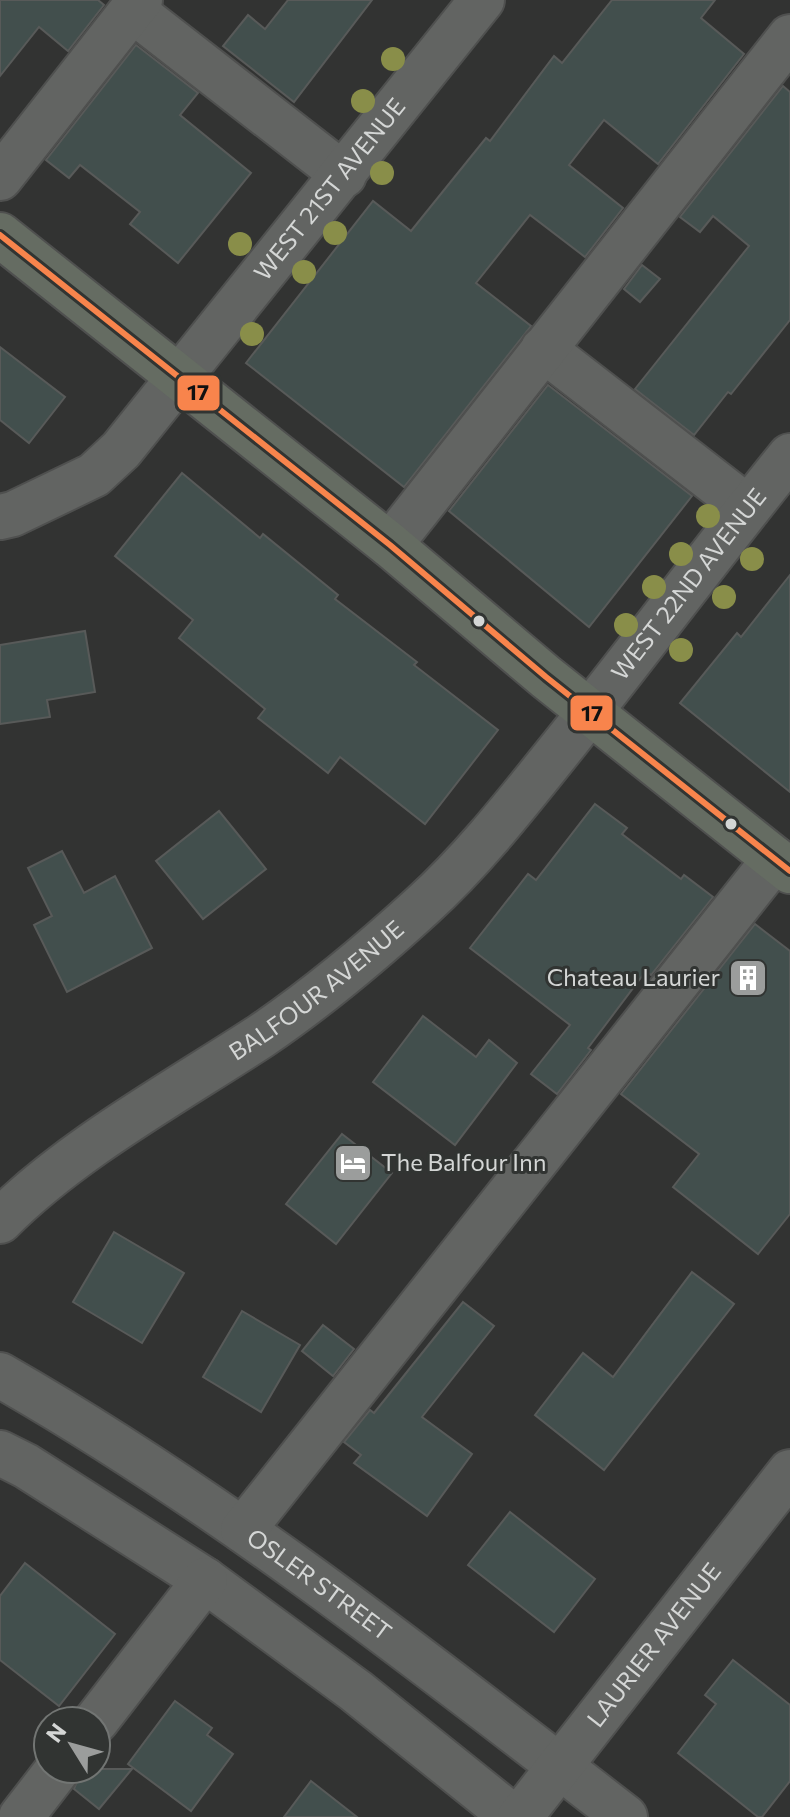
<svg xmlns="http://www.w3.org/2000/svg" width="790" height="1817" font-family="Commissioner,sans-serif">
<rect width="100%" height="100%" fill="#323332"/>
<g fill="#424f4d" stroke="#585a59" stroke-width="2">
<path d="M0,0H98L104,5L68,51L39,27L0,76Z"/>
<path d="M288,0H372L294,102L223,46L248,15L265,29Z"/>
<path d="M612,0H715L701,18L744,54L658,164L604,120L569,165L623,208L585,257L530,215L476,283L531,326L404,487L246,363L373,201L411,231L486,138L490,141L554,56L562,63Z"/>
<path d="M136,45L198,93L180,115L251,173L178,263L130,224L140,212L80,165L69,178L46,160Z"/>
<path d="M783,86L790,92V320L731,394L728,392L694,435L635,389L749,246L713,216L700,232L680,217Z"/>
<path d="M642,265L660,279L640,302L624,289Z"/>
<path d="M0,347L65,397L29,443L0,420Z"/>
<path d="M548,385L692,496L589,627L449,511Z"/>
<path d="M182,473L260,538L263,534L338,595L335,599L417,662L414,665L498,730L425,824L340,757L328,773L258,718L265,709L179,638L193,620L115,556Z"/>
<path d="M790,575V792L680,703L737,633L741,637Z"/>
<path d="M85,631L95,692L47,700L50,717L0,724V645Z"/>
<path d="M595,804L627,828L622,834L681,879L684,875L713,897L651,975L646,971L588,1048L591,1050L557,1094L531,1074L570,1025L470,948L528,874L536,880Z"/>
<path d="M219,811L266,869L203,919L156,861Z"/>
<path d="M62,851L84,893L115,876L152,948L67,992L34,925L52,916L28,868Z"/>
<path d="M755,924L790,951V1214L758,1254L673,1187L699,1154L621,1094Z"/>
<path d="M423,1016L476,1057L489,1040L517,1063L455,1145L373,1082Z"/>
<path d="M342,1134L392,1173L336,1244L286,1204Z"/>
<path d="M114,1232L184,1273L142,1343L73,1302Z"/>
<path d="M692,1272L734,1304L604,1470L535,1415L583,1353L613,1377Z"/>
<path d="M463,1302L494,1326L422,1417L472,1454L427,1516L354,1463L361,1455L344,1442L370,1410L374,1413Z"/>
<path d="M242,1311L300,1345L261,1412L203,1377Z"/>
<path d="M323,1325L354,1349L333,1376L302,1351Z"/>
<path d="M510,1512L595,1579L554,1632L468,1565Z"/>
<path d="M25,1563L115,1634L59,1706L0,1660V1596Z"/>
<path d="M733,1660L790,1705V1781L762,1817H758L678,1753L716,1704L705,1695Z"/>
<path d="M175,1701L212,1728L207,1735L233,1754L191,1811L128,1764Z"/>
<path d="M82,1769H132L99,1809L74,1789Z"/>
<path d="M311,1781L357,1817H284Z"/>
</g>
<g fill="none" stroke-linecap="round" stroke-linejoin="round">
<g stroke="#4f504f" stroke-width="48">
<g id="minor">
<path d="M132,10L344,175"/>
<path d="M0,178L140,0"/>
<path d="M543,349L748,508"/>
<path id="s1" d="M0,517L13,514L94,475L121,450L482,0"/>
<path d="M390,545L790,37"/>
<path id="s2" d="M0,1221C70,1150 177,1091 261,1036C314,1000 375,949 422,906C475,858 521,798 566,742C641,648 714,550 790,456"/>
<path id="s3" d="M0,1375C222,1502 423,1661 625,1817"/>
<path d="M0,1453L26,1466L205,1580L356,1691L513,1817"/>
<path d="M243,1530L775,859"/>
<path d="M96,1721L205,1580"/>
<path d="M21,1817L58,1769"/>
<path id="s4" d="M520,1817L790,1472"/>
</g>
</g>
<g stroke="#4f504f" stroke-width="48">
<path id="major" d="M0,235L390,545L546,677L790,871"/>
</g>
<use href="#minor" stroke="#626462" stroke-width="44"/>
<use href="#major" stroke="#656c62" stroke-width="44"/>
<g stroke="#313432" stroke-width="12">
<path id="bus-1" d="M0,235L390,545L546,677L790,871"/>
</g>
<use href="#bus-1" stroke="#f8844c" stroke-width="6"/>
</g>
<g fill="#898e49">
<circle cx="393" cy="59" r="12"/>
<circle cx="363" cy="101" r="12"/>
<circle cx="382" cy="173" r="12"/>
<circle cx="335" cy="233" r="12"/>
<circle cx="240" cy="244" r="12"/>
<circle cx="304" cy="272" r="12"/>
<circle cx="252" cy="334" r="12"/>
<circle cx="708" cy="516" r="12"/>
<circle cx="681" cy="554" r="12"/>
<circle cx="752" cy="559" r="12"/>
<circle cx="654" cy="587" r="12"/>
<circle cx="724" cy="597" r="12"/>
<circle cx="626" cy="625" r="12"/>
<circle cx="681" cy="650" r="12"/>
</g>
<defs>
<g id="building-square" transform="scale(2)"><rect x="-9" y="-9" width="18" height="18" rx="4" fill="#9b9d9c" stroke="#313432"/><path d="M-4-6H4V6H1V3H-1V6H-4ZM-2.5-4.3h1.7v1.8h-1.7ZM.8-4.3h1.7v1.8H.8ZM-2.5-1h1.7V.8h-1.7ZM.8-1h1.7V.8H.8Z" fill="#fff"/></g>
<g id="hotel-square" transform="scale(2)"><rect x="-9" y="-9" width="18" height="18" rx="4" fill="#9b9d9c" stroke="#313432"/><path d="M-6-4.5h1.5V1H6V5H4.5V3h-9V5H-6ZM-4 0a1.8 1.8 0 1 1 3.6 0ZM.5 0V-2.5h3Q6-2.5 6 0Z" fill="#fff"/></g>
</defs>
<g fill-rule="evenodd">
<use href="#building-square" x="748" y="978"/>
<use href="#hotel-square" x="353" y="1163"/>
</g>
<g fill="#d4d6d5" stroke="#313432" stroke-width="3">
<circle cx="479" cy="621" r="7"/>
<circle cx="731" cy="824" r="7"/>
</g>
<g text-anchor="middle" stroke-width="6" stroke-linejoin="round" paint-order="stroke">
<g font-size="24" fill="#d4d6d5" stroke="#313432">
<text dy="8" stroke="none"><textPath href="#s1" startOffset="474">WEST 21ST AVENUE</textPath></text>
<text dy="8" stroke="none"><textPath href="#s2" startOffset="946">WEST 22ND AVENUE</textPath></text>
<text dy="8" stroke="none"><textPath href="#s2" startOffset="392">BALFOUR AVENUE</textPath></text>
<text dy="8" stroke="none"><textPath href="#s3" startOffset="382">OSLER STREET</textPath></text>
<text dy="8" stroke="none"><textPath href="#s4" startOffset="218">LAURIER AVENUE</textPath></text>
</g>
<g font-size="24" fill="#d4d6d5" stroke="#313432" text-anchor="end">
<text x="720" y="986">Chateau Laurier</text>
<text x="381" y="1171" text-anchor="start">The Balfour Inn</text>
</g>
</g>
<g stroke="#313432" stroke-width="3">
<rect x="176" y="374" width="45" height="38" rx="8" fill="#f8844c"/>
<rect x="569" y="694" width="45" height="38" rx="8" fill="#f8844c"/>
</g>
<g font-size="22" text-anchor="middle" font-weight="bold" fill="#111">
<text x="198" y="400">17</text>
<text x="592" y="721">17</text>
</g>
<g transform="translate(72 1745) rotate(307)"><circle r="38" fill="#313432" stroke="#727573" stroke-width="2"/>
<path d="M0-6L14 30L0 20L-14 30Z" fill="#9b9d9c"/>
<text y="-12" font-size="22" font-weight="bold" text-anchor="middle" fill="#d4d6d5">N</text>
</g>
</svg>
